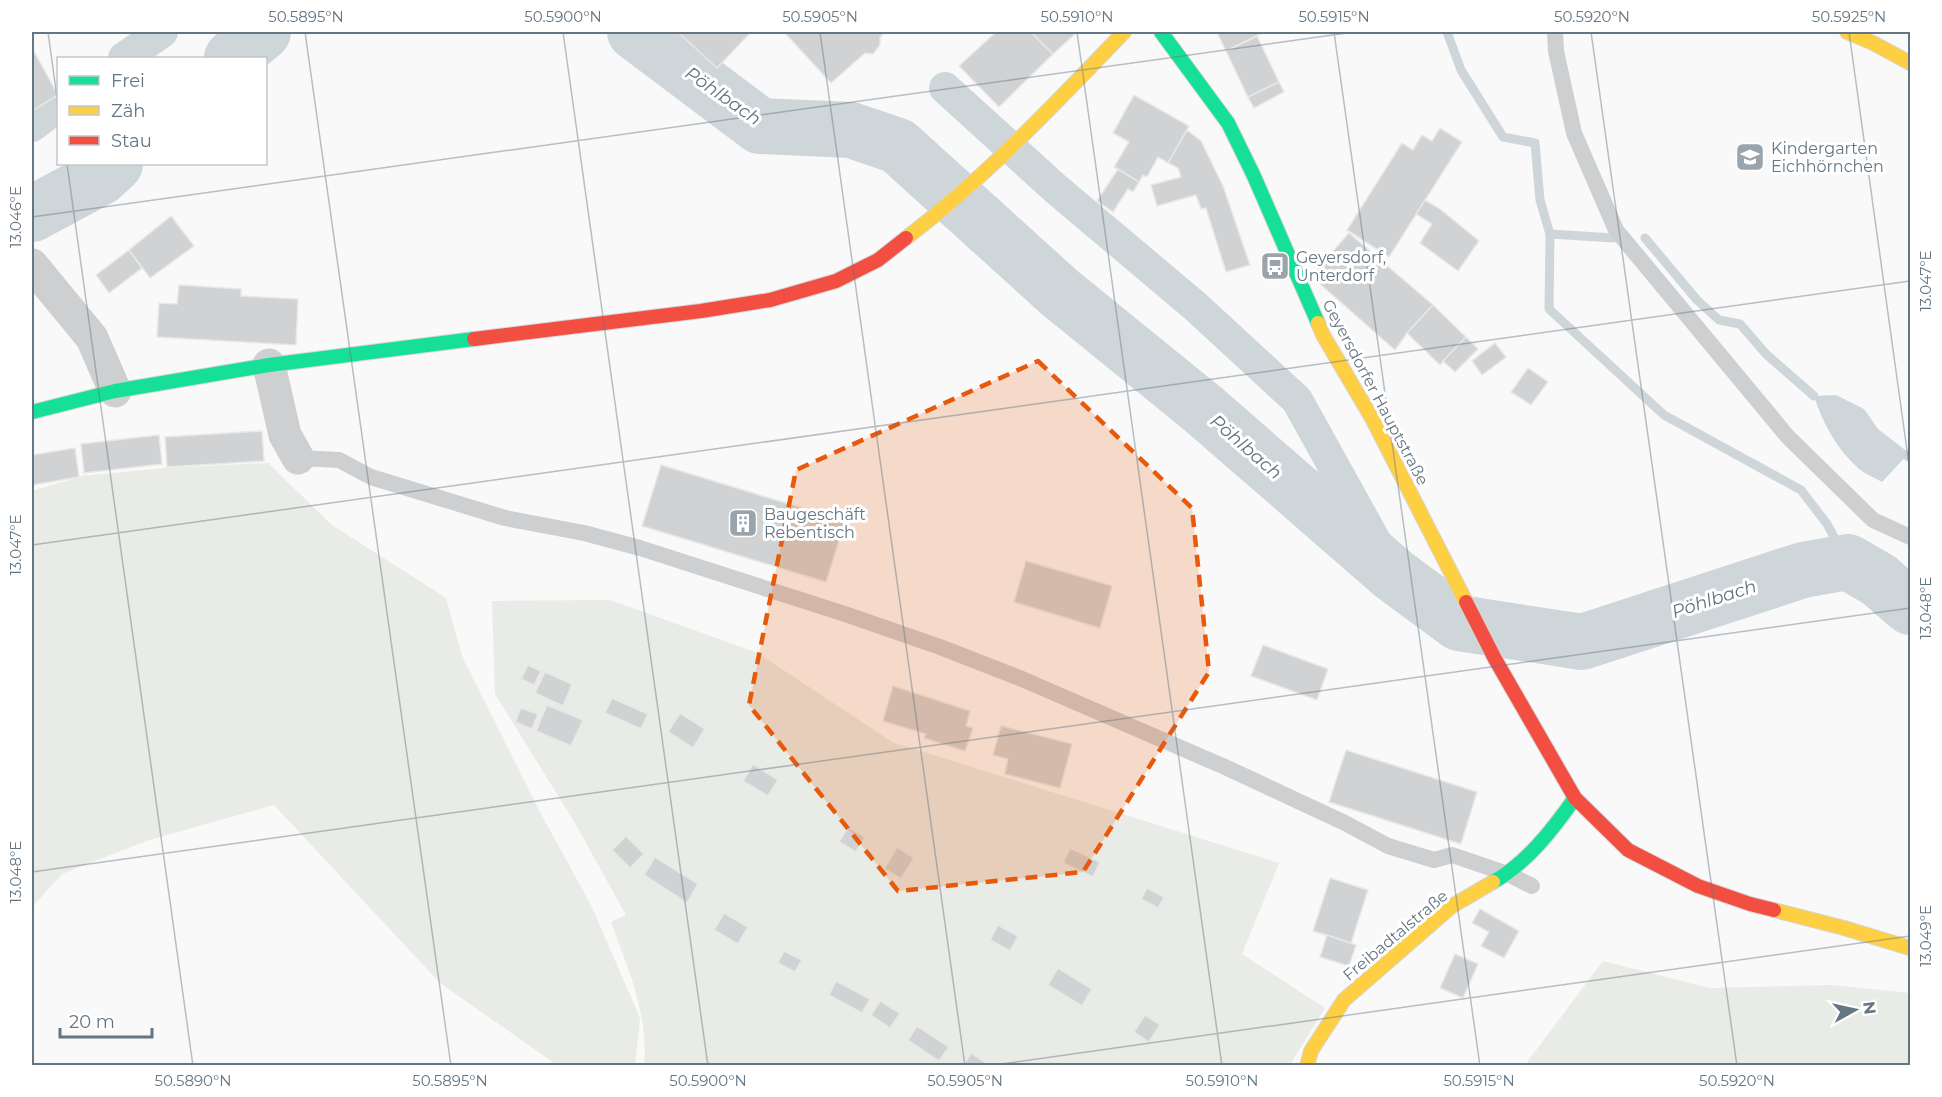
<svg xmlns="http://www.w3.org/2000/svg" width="1942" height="1097" font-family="Montserrat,sans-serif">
<rect width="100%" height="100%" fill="#f9f9f9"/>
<g fill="#e8ebe6">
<path d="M268,463L332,525L446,598L462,656L542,816L591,905L640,1018L635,1065H557L440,983L274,805L149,840L62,874L32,907V491L82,476L165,468Z"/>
<path d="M610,600L758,653L892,742L1279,863L1242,954L1325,1008L1290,1065H644C649,1015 628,969 611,922L626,915L575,823L495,694L492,601Z"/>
<path d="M1603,961L1710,988L1832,985L1910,993V1065H1525Z"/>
</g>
<path fill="#ced6d9" d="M1836,395L1864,409L1878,429L1909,453L1882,482C1874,477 1864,474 1858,468C1837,449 1822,422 1814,396Z"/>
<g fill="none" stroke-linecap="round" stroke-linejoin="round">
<g stroke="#ced6d9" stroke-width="9">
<path d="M1447,32L1461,70L1503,137L1535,143L1540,200L1550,234L1549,309L1664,415L1801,490L1827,524L1848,562"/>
<path d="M1550,234L1614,238"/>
<path d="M1645,238L1697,300L1719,320L1740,324L1766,354L1814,396"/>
<path d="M1905,455L1910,457"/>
</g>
<g stroke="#ced6d9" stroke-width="32">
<path d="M124,58L162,32"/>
<path d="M945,88L1056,189L1195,306L1297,400L1394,575"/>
<path d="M32,126L58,106"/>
</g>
<g stroke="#ced6d9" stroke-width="56">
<path d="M635,32L760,126L851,130L898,146L1059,292L1203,409L1394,575L1459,623L1582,642L1803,570L1848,562L1879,580L1910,607"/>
<path d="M232,58L263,32"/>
<path d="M32,214L101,177L115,164"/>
</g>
</g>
<g fill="#d0d2d3" stroke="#e8e8e8" stroke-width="1.5">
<path d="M678,32H751L717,68Z"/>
<path d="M784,32H885L880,37V45L873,54L865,53L831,83Z"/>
<path d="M996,32H1031L1053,54L999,107L959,66Z"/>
<path d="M1031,32H1077L1053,54Z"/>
<path d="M1217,32H1264L1226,51Z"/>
<path d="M1257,36L1279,82L1248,97L1226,51Z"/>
<path d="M32,48L58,95L32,111Z"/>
<path d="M1279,82L1284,92L1254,108L1248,97Z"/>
<path d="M1134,95L1189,126L1168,163L1158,157L1147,177L1143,175L1139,182L1114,167L1129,142L1113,133Z"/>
<path d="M1440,128L1462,142L1389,257L1347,230L1402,143L1413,150L1422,135L1432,141Z"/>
<path d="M1187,130L1201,141L1223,186L1250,265L1226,272L1206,208L1201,209L1196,195L1157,206L1151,185L1181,177L1178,168L1168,163Z"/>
<path d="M1118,169L1139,182L1133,192L1128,189L1113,212L1097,201Z"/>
<path d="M1425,200L1440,209L1479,241L1458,271L1420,243L1432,224L1416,214Z"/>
<path d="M171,216L194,246L150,278L129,250Z"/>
<path d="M1349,233L1433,305L1407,333L1395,350L1311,276Z"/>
<path d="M129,250L142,268L109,293L96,275Z"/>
<path d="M179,285L241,289V296L298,299L296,345L157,337L159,303L177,304Z"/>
<path d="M1433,305L1466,337L1440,365L1407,333Z"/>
<path d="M1466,337L1478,349L1455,372L1443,361Z"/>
<path d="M1495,343L1506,357L1482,375L1472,361Z"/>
<path d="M1528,368L1548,382L1531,405L1511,392Z"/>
<path d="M262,431L264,461L167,467L165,437Z"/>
<path d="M159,435L162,464L84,473L81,444Z"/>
<path d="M75,448L79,477L32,485V455Z"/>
<path d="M661,465L845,521L826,582L642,526Z"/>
<path d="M1026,561L1112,586L1100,628L1014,602Z"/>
<path d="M1263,645L1328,669L1317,700L1251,676Z"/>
<path d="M528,665L541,671L534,685L521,679Z"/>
<path d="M545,672L572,684L563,706L535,693Z"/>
<path d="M893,686L970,711L966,726L973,728L965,751L924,738L926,734L883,721Z"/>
<path d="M612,698L648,714L641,729L605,713Z"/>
<path d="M547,705L583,720L571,746L536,731Z"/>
<path d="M521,708L538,714L532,729L515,722Z"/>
<path d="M680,713L705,729L693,748L668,732Z"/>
<path d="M1001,726L1072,744L1060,788L1005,774L1008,759L993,755Z"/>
<path d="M1346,750L1477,792L1461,844L1329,802Z"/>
<path d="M753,764L778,780L768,796L743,781Z"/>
<path d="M848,827L865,837L856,852L839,842Z"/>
<path d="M626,836L644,854L630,868L612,850Z"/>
<path d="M897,847L914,858L901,879L884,869Z"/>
<path d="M1070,848L1100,862L1093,877L1063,863Z"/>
<path d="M655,857L698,884L687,903L644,875Z"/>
<path d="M1330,878L1368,890L1351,943L1313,931Z"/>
<path d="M1147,888L1164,897L1158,908L1141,899Z"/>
<path d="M1480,909L1519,931L1504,958L1481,946L1489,932L1472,923Z"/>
<path d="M724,913L748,927L738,944L714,930Z"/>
<path d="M998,925L1018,936L1010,951L990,940Z"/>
<path d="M1327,935L1356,945L1349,966L1320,957Z"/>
<path d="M784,951L802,960L795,972L778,963Z"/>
<path d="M1455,954L1478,964L1463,998L1440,988Z"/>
<path d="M1058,968L1092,989L1082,1006L1048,985Z"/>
<path d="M836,981L870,999L862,1013L829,995Z"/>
<path d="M880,1001L900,1013L890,1028L871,1015Z"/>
<path d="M1145,1015L1160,1025L1149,1042L1134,1032Z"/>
<path d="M917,1026L949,1047L939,1061L908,1040Z"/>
<path d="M971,1053L986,1063L985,1066H963Z"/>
</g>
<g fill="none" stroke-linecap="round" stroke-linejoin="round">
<g stroke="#d5d6d7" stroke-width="16">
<g id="fast">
<path d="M1161,32L1228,123L1253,174L1318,323"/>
<path d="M32,412L115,391L269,365L474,339"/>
<path d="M1493,882C1527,863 1553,829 1575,798"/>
</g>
</g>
<g stroke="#d5d6d7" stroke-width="16">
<g id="slow">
<path d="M1847,32L1873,43L1910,63"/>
<path d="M906,238C986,177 1055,104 1124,32"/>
<path d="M1318,323L1323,335L1373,420L1466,602"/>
<path d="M1774,910L1844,928L1910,948"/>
<path d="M1307,1066L1311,1051L1344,1000L1452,906L1493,882"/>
</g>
</g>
<g stroke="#d5d6d7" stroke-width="16">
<g id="jam">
<path d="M474,339L701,311L770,300L836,281L878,260L906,238"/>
<path d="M1466,602L1495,659L1575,798L1628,850L1698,886L1750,904L1774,910"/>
</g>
</g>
<g stroke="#cecfd0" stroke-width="16">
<path d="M1555,32L1556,51L1574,133L1616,230L1788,437L1873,520L1910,537"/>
<path d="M298,458L339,460L371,477L505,518L584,533L640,548L848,615L940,647L1022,679L1225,767L1345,823L1388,846L1434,860L1452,855L1508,874L1532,886"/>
</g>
<g stroke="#cecfd0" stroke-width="33">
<path d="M32,265L92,338L115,391"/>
<path d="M269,365L285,435L298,458"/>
</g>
<use href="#fast" stroke="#16e098" stroke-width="14"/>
<use href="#slow" stroke="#ffcf43" stroke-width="14"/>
<use href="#jam" stroke="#f24e42" stroke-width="14"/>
</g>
<path fill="#e8590c" fill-opacity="0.2" stroke="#e8590c" stroke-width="4.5" stroke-dasharray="12 8" stroke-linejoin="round" d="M1038,361L1192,508L1209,672L1083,872L898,891L749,705L796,470Z"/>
<path fill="none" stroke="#657683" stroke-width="1.5" stroke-opacity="0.45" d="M48,32L58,105M305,32L451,1066M563,32L708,1066M820,32L965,1066M1077,32L1222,1066M1334,32L1480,1066M1591,32L1737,1066M1849,32L1910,472M67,164L193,1066M32,217L1354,32M32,545L1910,281M32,872L1910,608M987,1066L1910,936"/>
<defs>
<g id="school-square" transform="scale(1.5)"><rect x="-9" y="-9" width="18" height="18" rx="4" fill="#99a4ac" stroke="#fff"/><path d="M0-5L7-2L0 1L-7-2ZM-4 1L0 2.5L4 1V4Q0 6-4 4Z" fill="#fff"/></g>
<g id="bus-square" transform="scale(1.5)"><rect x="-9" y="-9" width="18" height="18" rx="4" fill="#99a4ac" stroke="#fff"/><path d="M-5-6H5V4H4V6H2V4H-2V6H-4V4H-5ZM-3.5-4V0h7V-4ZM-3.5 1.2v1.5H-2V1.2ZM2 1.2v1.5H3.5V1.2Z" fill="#fff"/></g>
<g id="building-square" transform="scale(1.5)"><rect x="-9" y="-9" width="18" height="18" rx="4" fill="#99a4ac" stroke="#fff"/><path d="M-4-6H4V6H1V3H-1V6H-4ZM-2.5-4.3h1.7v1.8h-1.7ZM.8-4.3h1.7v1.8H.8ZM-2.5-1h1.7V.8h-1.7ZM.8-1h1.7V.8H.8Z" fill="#fff"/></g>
</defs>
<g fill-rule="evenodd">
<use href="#school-square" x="1750" y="157"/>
<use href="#bus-square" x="1275" y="266"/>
<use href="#building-square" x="743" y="523"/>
</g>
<g text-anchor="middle" stroke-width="6" stroke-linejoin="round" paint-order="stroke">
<g font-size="16" fill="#657683" stroke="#fff" text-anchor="start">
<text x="1771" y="154">Kindergarten<tspan x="1771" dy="18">Eichhörnchen</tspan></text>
<text x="1296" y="263">Geyersdorf,<tspan x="1296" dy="18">Unterdorf</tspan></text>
<text x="764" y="520">Baugeschäft<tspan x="764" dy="18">Rebentisch</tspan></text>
</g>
<g font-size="16" fill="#657683" stroke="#fff">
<text transform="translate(1376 392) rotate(62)" y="6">Geyersdorfer Hauptstraße</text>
<text transform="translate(1395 935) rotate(-40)" y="6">Freibadtalstraße</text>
</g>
<g font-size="18" font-style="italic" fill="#60757c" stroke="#fff">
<text transform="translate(723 96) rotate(35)" y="6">Pöhlbach</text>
<text transform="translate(1246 447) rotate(41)" y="6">Pöhlbach</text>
<text transform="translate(1714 599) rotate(-18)" y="6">Pöhlbach</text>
</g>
</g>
<rect width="1942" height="1097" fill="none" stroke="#ffffff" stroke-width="66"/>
<rect x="57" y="57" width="210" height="108" fill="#ffffff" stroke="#c1c8cd" stroke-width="1.5"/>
<rect x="69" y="76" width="30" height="9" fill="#16e098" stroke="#c1c8cd" stroke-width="1.5"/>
<text x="111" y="87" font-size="18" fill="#657683">Frei</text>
<rect x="69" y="106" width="30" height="9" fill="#ffcf43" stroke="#c1c8cd" stroke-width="1.5"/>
<text x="111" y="117" font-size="18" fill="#657683">Zäh</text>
<rect x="69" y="136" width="30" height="9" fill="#f24e42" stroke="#c1c8cd" stroke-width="1.5"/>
<text x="111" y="147" font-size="18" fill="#657683">Stau</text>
<g transform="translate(1855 1010) rotate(82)" stroke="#ffffff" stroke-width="4.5" paint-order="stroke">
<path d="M0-4.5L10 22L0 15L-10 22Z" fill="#657683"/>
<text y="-9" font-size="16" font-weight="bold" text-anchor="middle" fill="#657683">N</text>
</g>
<path d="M60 1028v9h92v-9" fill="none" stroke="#657683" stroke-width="3"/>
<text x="69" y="1028" font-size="18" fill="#657683" stroke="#ffffff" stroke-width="4.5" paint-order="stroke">20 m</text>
<rect x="33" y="33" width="1876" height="1031" fill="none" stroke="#657683" stroke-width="2"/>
<g font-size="15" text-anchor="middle" fill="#657683">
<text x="306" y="22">50.5895°N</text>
<text x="563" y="22">50.5900°N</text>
<text x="820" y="22">50.5905°N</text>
<text x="1077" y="22">50.5910°N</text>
<text x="1334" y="22">50.5915°N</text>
<text x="1592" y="22">50.5920°N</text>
<text x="1849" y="22">50.5925°N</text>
<text transform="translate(16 217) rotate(-90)" y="5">13.046°E</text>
<text transform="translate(1926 281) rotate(-90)" y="5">13.047°E</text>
<text transform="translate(16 545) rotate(-90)" y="5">13.047°E</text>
<text transform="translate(1926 608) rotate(-90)" y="5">13.048°E</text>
<text transform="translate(16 872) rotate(-90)" y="5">13.048°E</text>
<text transform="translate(1926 936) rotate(-90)" y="5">13.049°E</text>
<text x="193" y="1086">50.5890°N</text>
<text x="450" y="1086">50.5895°N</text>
<text x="708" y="1086">50.5900°N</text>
<text x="965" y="1086">50.5905°N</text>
<text x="1222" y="1086">50.5910°N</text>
<text x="1479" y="1086">50.5915°N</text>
<text x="1737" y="1086">50.5920°N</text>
</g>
</svg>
